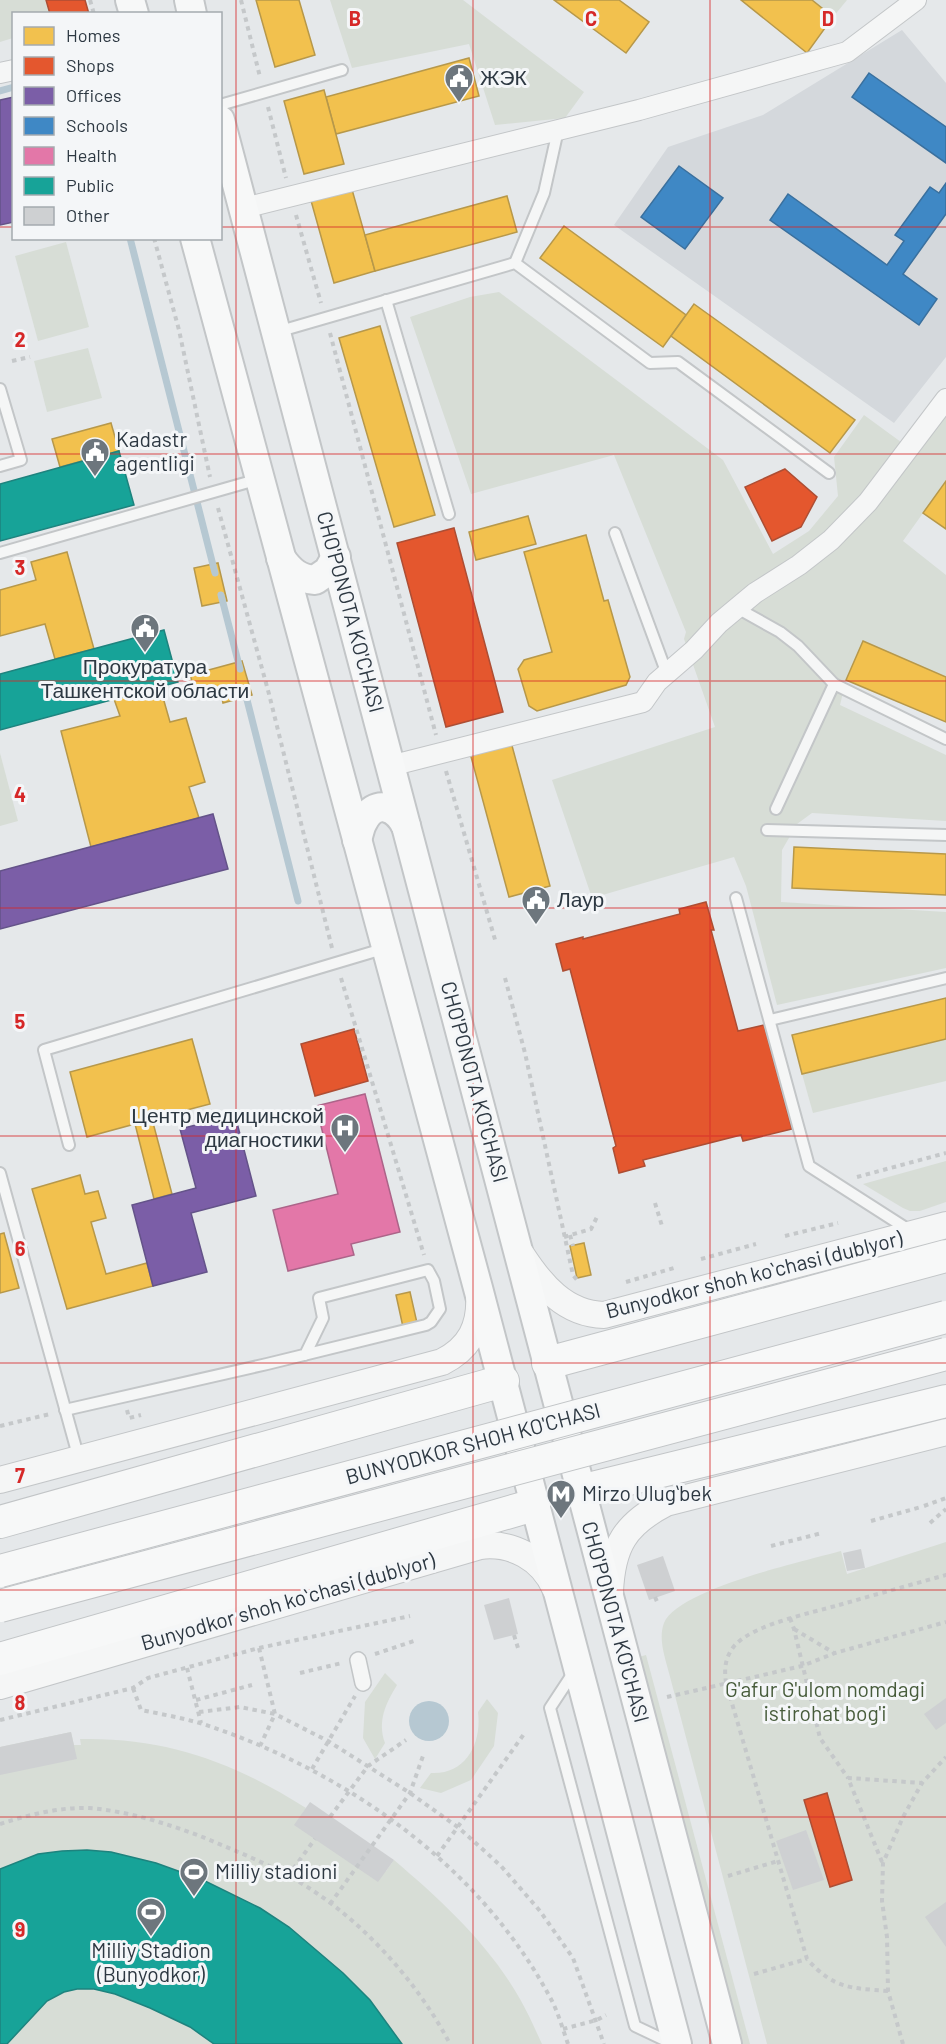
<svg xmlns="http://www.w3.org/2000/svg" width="946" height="2044" font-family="Barlow,sans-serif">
<rect width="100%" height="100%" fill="#e5e8ea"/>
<path fill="#d4d8dc" d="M902,30L946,83V357L894,423L614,225L668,147L763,115Z"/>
<g fill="#d7ddd6">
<path d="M0,0H46L50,13L14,14L13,38L0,42Z"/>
<path d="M330,0H463L584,92L565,118L495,125L469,44L352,68Z"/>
<path d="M813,0H847L833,17Z"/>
<path d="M66,242L89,327L38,341L15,256Z"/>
<path d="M499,292L723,460L773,554L809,531L838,496L834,457L864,415L916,453L946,411V481L903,541L946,575V677L846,680L840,705L946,755V821L812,813L797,824L782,850L781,902L946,912V968L777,1005L746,886L734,857L592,898L552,780L715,727L684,639L686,632L614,455L471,494L410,317L470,297Z"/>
<path d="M88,348L102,398L47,412L34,361Z"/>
<path d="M0,753L18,821L0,826Z"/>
<path d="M946,1039V1081L813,1113L802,1074Z"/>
<path d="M946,1161V1202L920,1211H910L903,1208L863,1184Z"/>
<path d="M946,1542V2044H767L669,1673C665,1657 658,1639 664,1623C678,1589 805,1561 841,1551L847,1574Z"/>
<path d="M646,1655L750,2044H742L639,1657Z"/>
<path d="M385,1673L397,1685C386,1703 377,1721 385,1743L375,1759L363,1738L365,1702Z"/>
<path d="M487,1699L498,1713L494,1746L471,1780L441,1793L420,1788L431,1773C466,1775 482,1743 478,1712Z"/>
<path d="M71,1732L74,1745H81L80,1739C166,1737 233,1762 306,1808L302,1814L386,1871L394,1860C441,1900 489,1944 520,1999C528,2013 535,2029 542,2044H0V1747Z"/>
</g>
<circle fill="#b6c8d2" cx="429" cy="1721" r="20"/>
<g fill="#f2c14e" stroke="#b7984a" stroke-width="1.5">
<path d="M256,0H299L315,55L275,67Z"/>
<path d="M554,0H619L649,22L626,53Z"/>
<path d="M741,0H812L833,17L807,53Z"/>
<path d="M469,58L479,96L336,134L326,97Z"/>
<path d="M324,90L344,164L304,174L284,101Z"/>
<path d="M351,186L375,271L334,283L310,197Z"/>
<path d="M507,196L517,232L375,271L365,235Z"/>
<path d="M564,226L686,315L663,347L540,258Z"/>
<path d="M694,304L855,420L830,453L671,336Z"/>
<path d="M380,326L435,515L394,527L339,338Z"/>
<path d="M111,423L119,451L60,467L52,439Z"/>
<path d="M946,481V529L923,513Z"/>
<path d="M528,516L536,544L476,560L469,532Z"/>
<path d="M586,535L604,601L608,600L630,677L626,685L537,711L529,706L518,669L524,660L552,652L524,552Z"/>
<path d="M67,552L94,649L55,659L45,624L0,636V590L36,580L31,562Z"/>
<path d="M218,563L227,601L202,606L194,568Z"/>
<path d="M863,641L946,677V722L846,680Z"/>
<path d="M242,661L252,695L223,703L220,690L197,697L190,675Z"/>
<path d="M160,687L170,722L186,718L205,782L189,787L199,818L91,847L61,731L120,716L114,699Z"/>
<path d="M511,742L550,886L509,897L470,753Z"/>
<path d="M794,847L946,854V895L792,888Z"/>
<path d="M946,998V1039L802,1074L792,1035Z"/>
<path d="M192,1039L210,1104L152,1119L172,1194L154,1199L135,1124L87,1137L70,1072Z"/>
<path d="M80,1175L85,1194L98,1191L106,1218L91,1222L106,1274L147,1263L153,1286L67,1309L32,1189Z"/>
<path d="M4,1233L19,1288L0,1293V1234Z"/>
<path d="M584,1243L591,1275L577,1278L570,1246Z"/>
<path d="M410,1292L417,1323L403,1327L396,1295Z"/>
</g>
<g fill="#e4572e" stroke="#ad4e34" stroke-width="1.5">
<path d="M46,0H85L89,14H50Z"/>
<path d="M785,469L817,497L801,527L772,541L745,487Z"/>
<path d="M454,528L503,712L446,727L397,543Z"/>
<path d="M706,902L714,930H711L738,1031L764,1025L792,1129L743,1141L741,1135L643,1160L645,1166L619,1173L613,1148L616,1146L570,969L563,971L556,944L583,937V939L680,914L679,909Z"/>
<path d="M354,1029L368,1081L315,1096L301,1044Z"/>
<path d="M827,1793L852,1880L830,1887L804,1800Z"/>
</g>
<g fill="#7b5ea7" stroke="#645389" stroke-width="1.5">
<path d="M14,97V222L0,225V100Z"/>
<path d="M213,814L228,869L0,929V871Z"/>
<path d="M235,1115L256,1196L191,1213L207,1272L153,1286L132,1205L196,1188L180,1129Z"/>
</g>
<g fill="#3f88c5" stroke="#3a709e" stroke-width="1.5">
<path d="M869,73L946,127V163L852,97Z"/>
<path d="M679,166L723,198L685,249L641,217Z"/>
<path d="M946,183V214L903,274L937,299L919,325L770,220L788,194L887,265L904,241L895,235L930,187L939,193Z"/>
</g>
<path fill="#e377a8" stroke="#ac6489" stroke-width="1.5" d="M365,1094L400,1232L351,1244L354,1255L288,1271L273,1210L338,1194L316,1106Z"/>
<g fill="#17a398" stroke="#1e837e" stroke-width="1.5">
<path d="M119,451L134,505L0,541V484Z"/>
<path d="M164,630L178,682L0,730V674Z"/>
<path d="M87,1850L111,1852L156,1863L203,1880L260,1908L289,1927L343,1973L370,2000L402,2044H214L190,2027L150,2008L115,1994L94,1989H77L64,1992L47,2001L7,2044H0V1869L38,1854L62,1851Z"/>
</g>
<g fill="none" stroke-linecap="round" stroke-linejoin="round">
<g stroke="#b6c8d2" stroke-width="7">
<path d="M0,91L14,87"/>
<path d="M130,238L215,573"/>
<path d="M221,595L240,669"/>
<path d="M244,688L298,901"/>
</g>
</g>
<g fill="#ced0d2">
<path d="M861,1549L865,1568L847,1571L843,1553Z"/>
<path d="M663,1556L675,1591L649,1600L637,1565Z"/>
<path d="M509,1598L518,1634L494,1640L484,1605Z"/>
<path d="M946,1698V1723L936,1730L924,1714Z"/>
<path d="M71,1732L77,1759L0,1775V1747Z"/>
<path d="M310,1802L394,1860L378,1882L294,1825Z"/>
<path d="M806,1830L824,1880L793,1890L776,1841Z"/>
<path d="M946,1902V1947L925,1917Z"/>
</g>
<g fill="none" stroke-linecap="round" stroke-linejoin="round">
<g stroke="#c3c6c8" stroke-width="14">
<g id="service">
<path d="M220,105L342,70"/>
<path d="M515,263L544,193L558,130"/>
<path d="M386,300L449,514"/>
<path d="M277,332L515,263L650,363L678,362L829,473"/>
<path d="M0,389L21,460L0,466"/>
<path d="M615,533L667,674"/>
<path d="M0,553L259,479"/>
<path d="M737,608L780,632L798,646L834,684L946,739"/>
<path d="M776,809L834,684"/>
<path d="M767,830L946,835"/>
<path d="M736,898L809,1166L912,1232"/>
<path d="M770,1020L946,978"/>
<path d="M69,1145L44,1050L386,948"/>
<path d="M0,1173L79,1459"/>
<path d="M65,1410L267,1364L426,1325L431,1322L440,1309L434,1281L428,1270L319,1298L323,1318L305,1355"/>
<path d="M575,1670L550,1708L635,2026L673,2044"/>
</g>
</g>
<g stroke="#c3c6c8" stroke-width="18">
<path id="pedestrian" d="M358,1660L363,1683"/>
</g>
<g stroke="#c3c6c8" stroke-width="22">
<g id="minor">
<path d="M0,73L14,70"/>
<path d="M244,208L639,110L847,52L916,0"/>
<path d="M390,766L643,702L657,682L694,650L719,623L755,593L799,565L831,540L868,502L946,399"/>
</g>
</g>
<g stroke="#c3c6c8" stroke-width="28">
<g id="tertiary">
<path d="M521,1254C541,1285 565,1314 604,1315L946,1225"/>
<path d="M0,1480L442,1362C470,1348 481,1326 479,1295"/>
<path d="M610,1592C612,1546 625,1524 666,1503L946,1432"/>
<path d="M0,1686L480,1546C512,1542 542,1558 555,1588"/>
</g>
</g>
<g stroke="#c3c6c8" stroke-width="32">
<g id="secondary">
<path d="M130,0L134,14"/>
<path d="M189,0L192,14"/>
<path d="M220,120L727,2044"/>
<path d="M195,238L478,1288L677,2044"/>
<path d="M281,558C290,571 299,579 315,580L328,571L336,557"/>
<path d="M357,840C359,834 360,827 363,822C375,798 396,806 406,826"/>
</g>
</g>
<g stroke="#c2c5c7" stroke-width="34">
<g id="primary">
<path d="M548,1363L946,1256"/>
<path d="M580,1491L946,1401"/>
<path d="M0,1522L503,1381"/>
<path d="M0,1659L534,1505"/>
</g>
</g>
<g stroke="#c5c8ca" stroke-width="4" stroke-dasharray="4.5 4.5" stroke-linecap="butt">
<path d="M90,0L94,14"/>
<path d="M241,0L260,77"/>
<path d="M268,107L286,178"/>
<path d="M296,215L321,303"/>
<path d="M154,238L179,330L210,477"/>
<path d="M330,333L436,735"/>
<path d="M12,361L30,357"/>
<path d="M218,508L269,694L332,948"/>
<path d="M446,771L496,943"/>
<path d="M341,978L424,1255"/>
<path d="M505,978L525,1053L573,1275L577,1280"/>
<path d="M857,1177L946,1153"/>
<path d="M655,1203L662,1226"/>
<path d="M570,1235L573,1246"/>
<path d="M785,1236L838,1223"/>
<path d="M564,1237L591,1229L597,1217"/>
<path d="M701,1259L756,1244"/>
<path d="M626,1282L674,1268"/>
<path d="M127,1410L129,1418L141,1415"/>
<path d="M0,1426L50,1414"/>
<path d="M924,1506L946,1498"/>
<path d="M871,1521L921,1507"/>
<path d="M930,1523L946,1509"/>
<path d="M771,1546L822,1533"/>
<path d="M655,1597L658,1604"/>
<path d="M790,1618L794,1629L820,1738L848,1778"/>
<path d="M794,1629L834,1653"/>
<path d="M514,1635L518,1648"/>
<path d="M259,1648L275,1714L328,1741L410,1793L459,1828L501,1866L540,1911L573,1958L604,2044"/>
<path d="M375,1654L417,1640"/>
<path d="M187,1668L201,1723"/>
<path d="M300,1673L342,1663"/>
<path d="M133,1688L141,1710C161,1714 183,1718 203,1724C346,1771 481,1866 552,2001C559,2015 563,2030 568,2044"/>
<path d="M667,1697L802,1666L835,1653L946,1622"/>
<path d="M196,1700L252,1685"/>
<path d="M199,1712L240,1707L275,1714L260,1746"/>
<path d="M0,1720L133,1688L148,1678L259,1648L410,1616"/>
<path d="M312,1769L355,1696"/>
<path d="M330,1817L368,1766L406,1740"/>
<path d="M0,1824C28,1815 59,1807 89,1808C127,1811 165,1823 200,1836C229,1848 259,1860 287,1875C354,1911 415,1977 450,2044"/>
<path d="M437,1856L524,1734"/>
<path d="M882,1862L848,1778L922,1783L946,1757"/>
<path d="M288,1876L315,1839"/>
<path d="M728,1876L778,1861"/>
<path d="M330,1904L410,1793L424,1753"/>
<path d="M754,1974L807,1959"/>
<path d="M888,1991C850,1988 834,1989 807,1959L726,1683C724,1668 725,1657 735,1645C755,1624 811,1613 839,1605C874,1595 910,1585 946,1575"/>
<path d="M563,2029L597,2020L606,2015"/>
<path d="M903,2044L888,1991L887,1937L882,1901L883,1863L903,1817L922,1783"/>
</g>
<use href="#service" stroke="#f5f6f6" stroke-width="10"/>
<use href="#pedestrian" stroke="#f5f6f6" stroke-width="15"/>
<use href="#minor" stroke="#f5f6f6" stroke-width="20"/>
<use href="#tertiary" stroke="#f5f6f6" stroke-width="26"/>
<use href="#secondary" stroke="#f7f8f8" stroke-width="28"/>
<use href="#primary" stroke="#f7f8f8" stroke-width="32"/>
<g stroke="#c2c5c7" stroke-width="34" stroke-linecap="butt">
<g id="primary-bridge">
<path d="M0,1571L946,1317"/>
<path d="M0,1606L946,1354"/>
</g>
</g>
<use href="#primary-bridge" stroke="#f7f8f8" stroke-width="32"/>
</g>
<path fill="none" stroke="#d62828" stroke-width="1.5" stroke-opacity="0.55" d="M236,0V2044M473,0V2044M710,0V2044M0,227H14M220,227H946M0,454H946M0,681H946M0,908H946M0,1136H946M0,1363H946M0,1590H946M0,1817H946"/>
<defs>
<g id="civic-pin" transform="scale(1.5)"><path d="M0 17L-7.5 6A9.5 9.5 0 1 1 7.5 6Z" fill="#6d767d" stroke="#f4f6f8"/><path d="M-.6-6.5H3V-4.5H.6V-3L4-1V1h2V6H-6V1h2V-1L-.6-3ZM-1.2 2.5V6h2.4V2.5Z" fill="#fff"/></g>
<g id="hospital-pin" transform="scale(1.5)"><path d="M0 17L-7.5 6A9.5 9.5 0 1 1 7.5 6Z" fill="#6d767d" stroke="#f4f6f8"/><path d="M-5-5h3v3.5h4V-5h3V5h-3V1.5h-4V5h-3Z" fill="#fff"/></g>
<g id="metro-pin" transform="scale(1.5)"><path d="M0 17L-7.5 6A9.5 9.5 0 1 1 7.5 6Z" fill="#6d767d" stroke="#f4f6f8"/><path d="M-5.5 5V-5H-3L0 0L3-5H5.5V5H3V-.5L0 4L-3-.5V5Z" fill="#fff"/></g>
<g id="stadium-pin" transform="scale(1.5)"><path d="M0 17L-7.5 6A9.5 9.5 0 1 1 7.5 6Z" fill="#6d767d" stroke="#f4f6f8"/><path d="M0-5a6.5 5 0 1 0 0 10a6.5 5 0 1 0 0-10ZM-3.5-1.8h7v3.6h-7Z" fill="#fff"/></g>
</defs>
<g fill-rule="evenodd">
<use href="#civic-pin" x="459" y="78"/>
<use href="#civic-pin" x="95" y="452"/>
<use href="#civic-pin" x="145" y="628"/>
<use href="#civic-pin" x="536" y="900"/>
<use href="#hospital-pin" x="345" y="1128"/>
<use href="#metro-pin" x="561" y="1494"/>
<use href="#stadium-pin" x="194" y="1872"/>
<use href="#stadium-pin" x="151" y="1912"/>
</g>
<g text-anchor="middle" stroke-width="6" stroke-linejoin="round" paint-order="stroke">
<g font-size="21" fill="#2d3842" stroke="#f4f6f8" text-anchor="start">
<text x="480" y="85">ЖЭК</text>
<text x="116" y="447">Kadastr<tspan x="116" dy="24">agentligi</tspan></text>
<text x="145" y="674" text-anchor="middle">Прокуратура<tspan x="145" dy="24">Ташкентской области</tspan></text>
<text x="557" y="907">Лаур</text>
<text x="324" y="1123" text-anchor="end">Центр медицинской<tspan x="324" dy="24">диагностики</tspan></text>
<text x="582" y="1501">Mirzo Ulugʻbek</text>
<text x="215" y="1879">Milliy stadioni</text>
<text x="151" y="1958" text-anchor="middle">Milliy Stadion<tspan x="151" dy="24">(Bunyodkor)</tspan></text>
</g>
<g font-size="21" fill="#2d3842" stroke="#f4f6f8">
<text transform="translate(350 612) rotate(75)" y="7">CHO'PONOTA KO'CHASI</text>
<text transform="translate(474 1082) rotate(75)" y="7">CHO'PONOTA KO'CHASI</text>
<text transform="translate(754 1275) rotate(-14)" y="7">Bunyodkor shoh koʻchasi (dublyor)</text>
<text transform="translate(473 1444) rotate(-15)" y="7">BUNYODKOR SHOH KO'CHASI</text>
<text transform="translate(288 1602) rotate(-16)" y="7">Bunyodkor shoh koʻchasi (dublyor)</text>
<text transform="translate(615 1622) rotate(75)" y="7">CHO'PONOTA KO'CHASI</text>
</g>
<g font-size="21" fill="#475c3b" stroke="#f4f6f8">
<text x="825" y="1697">G'afur G'ulom nomdagi<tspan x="825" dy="24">istirohat bog'i</tspan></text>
</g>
</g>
<g font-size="20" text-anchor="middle" font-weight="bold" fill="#d62828" stroke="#f4f6f8" stroke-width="6" stroke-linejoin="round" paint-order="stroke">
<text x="355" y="26">B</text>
<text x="591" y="26">C</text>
<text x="828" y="26">D</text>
<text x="20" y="347">2</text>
<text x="20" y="575">3</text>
<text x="20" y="802">4</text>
<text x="20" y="1029">5</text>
<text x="20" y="1256">6</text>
<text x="20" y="1483">7</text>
<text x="20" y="1710">8</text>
<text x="20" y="1937">9</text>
</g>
<rect x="12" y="12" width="210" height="228" fill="#f4f6f8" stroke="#a4aaaf" stroke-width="1.5"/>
<rect x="24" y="27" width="30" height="18" fill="#f2c14e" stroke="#a4aaaf" stroke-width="1.5"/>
<text x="66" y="42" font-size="18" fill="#2d3842">Homes</text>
<rect x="24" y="57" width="30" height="18" fill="#e4572e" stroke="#a4aaaf" stroke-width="1.5"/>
<text x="66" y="72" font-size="18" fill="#2d3842">Shops</text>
<rect x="24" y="87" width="30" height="18" fill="#7b5ea7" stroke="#a4aaaf" stroke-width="1.5"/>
<text x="66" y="102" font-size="18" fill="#2d3842">Offices</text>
<rect x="24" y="117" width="30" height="18" fill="#3f88c5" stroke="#a4aaaf" stroke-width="1.5"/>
<text x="66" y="132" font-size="18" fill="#2d3842">Schools</text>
<rect x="24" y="147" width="30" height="18" fill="#e377a8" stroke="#a4aaaf" stroke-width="1.5"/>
<text x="66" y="162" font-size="18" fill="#2d3842">Health</text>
<rect x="24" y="177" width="30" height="18" fill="#17a398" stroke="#a4aaaf" stroke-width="1.5"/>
<text x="66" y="192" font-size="18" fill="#2d3842">Public</text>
<rect x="24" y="207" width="30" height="18" fill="#ced0d2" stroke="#a4aaaf" stroke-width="1.5"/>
<text x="66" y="222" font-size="18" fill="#2d3842">Other</text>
</svg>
